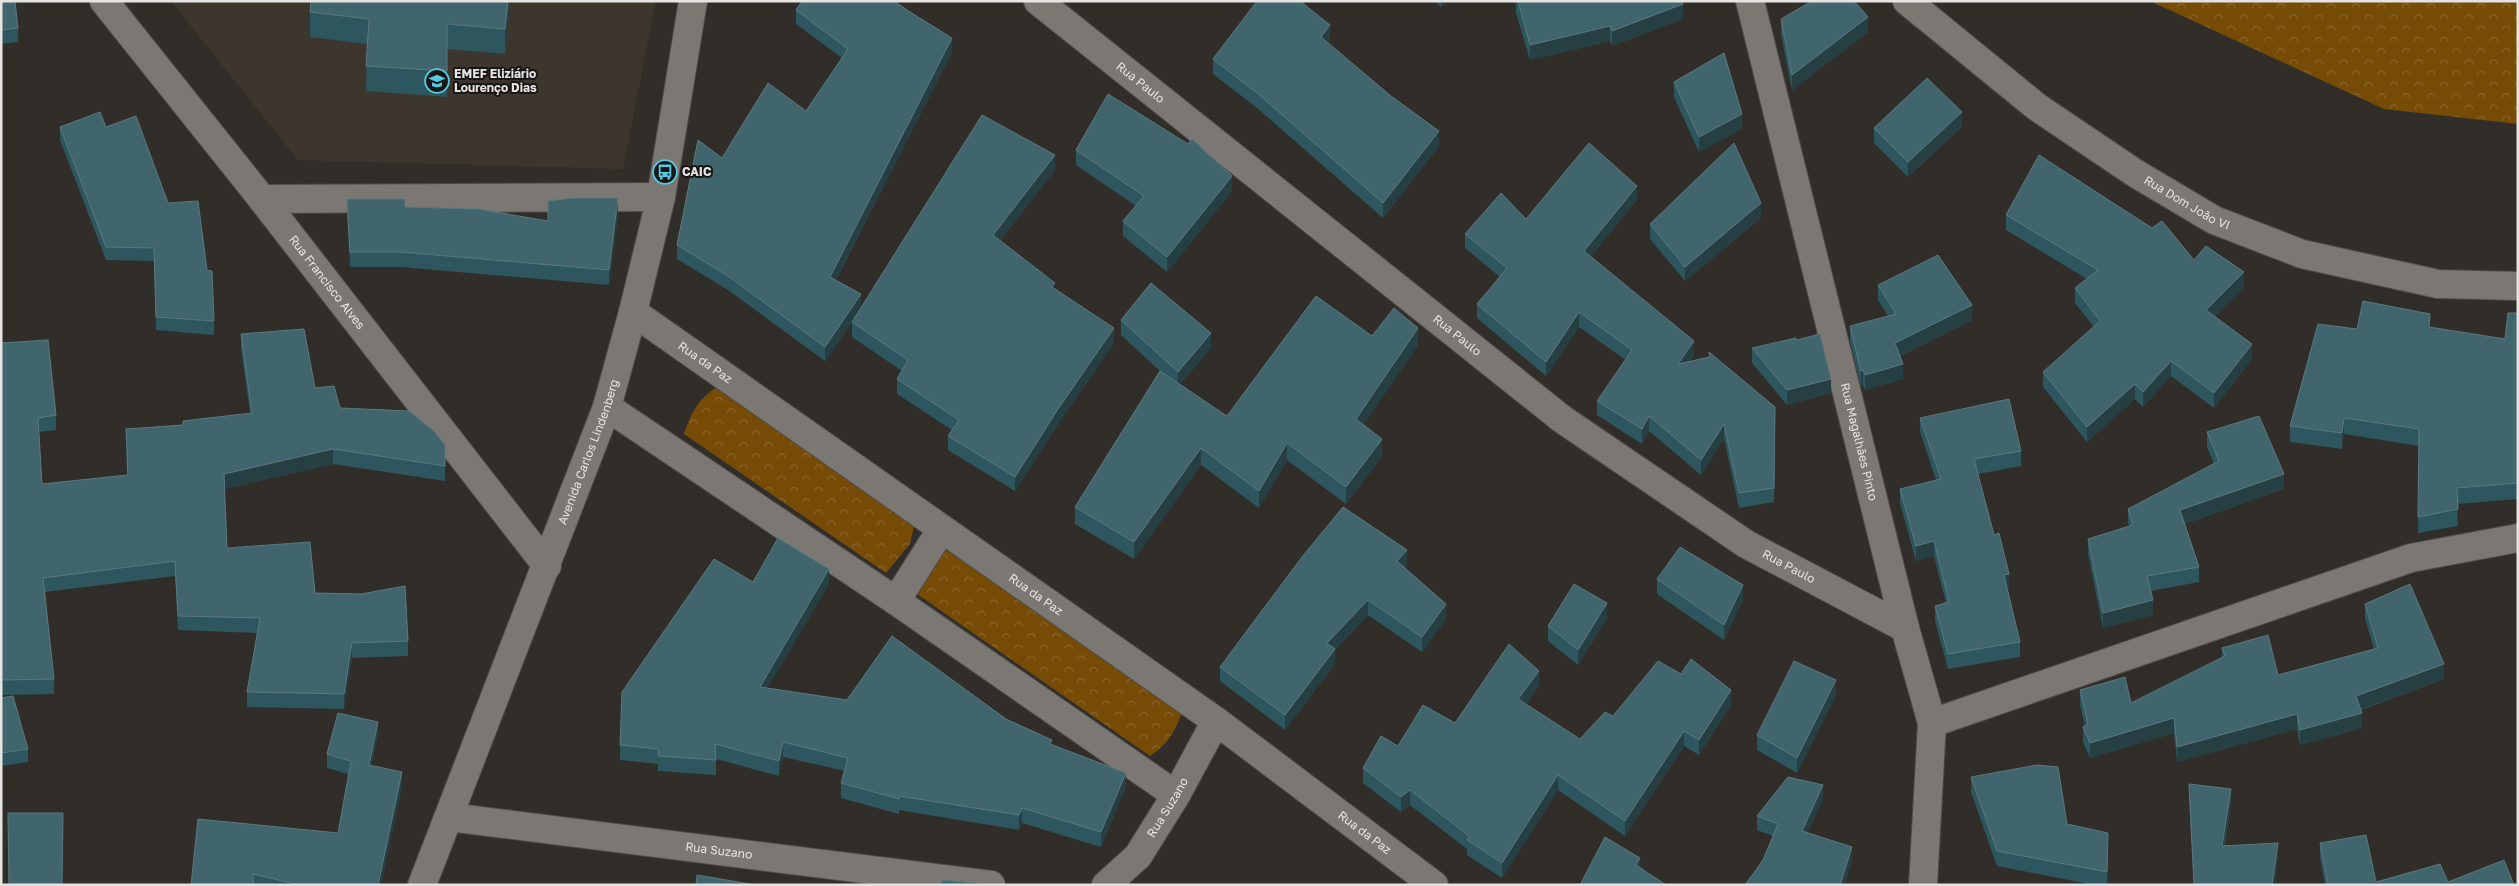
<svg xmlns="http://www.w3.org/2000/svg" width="2519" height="886" font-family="'Golos Text',sans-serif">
<defs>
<pattern id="forest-crowns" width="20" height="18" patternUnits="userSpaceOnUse" patternTransform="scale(1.25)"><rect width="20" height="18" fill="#764b06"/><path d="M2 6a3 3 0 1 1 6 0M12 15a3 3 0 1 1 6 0" fill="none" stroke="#8a652a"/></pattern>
</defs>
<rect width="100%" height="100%" fill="#312e2a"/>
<path fill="#3d362e" d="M171,1H656L623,169L298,160Z"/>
<g fill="url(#forest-crowns)">
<path d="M2150,1H2518V124L2384,109Z"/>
<path d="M717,387L914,526L910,544L886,573L684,434C691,413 698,399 717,387Z"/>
<path d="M947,550L1182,712C1175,732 1168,744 1150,756L917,594C923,571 925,562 947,550Z"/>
</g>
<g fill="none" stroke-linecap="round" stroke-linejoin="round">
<g stroke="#4e4c49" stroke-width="30">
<g id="street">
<path id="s1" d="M104,1L262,199L547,566"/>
<path id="s2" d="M1038,1L1562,419L1746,544L1905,628"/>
<path id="s3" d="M1750,1L1905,628L1932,723L1923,885"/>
<path d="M262,199L661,197"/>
<path id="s4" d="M633,312L1216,721L1434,885"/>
<path d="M607,407L896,601L1176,795"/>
<path d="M896,601L941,530"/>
<path d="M1932,723L2411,558L2518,538"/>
<path id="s5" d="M449,817L991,885"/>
<path id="s6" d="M1106,885L1138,856L1176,795L1216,721"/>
</g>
</g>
<g stroke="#4e4c49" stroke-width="30">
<g id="secondary">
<path id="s7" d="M1907,1L2037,107L2135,173L2214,220L2302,254L2438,284L2518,286"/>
<path id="s8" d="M422,885L607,407L633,312L661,197L693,1"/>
</g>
</g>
<use href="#street" stroke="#7b7874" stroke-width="28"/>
<use href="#secondary" stroke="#7b7874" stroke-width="28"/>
</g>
<g fill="#2d565e">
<path d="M1,1L18,28V42L1,44Z"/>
<path d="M510,1L505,54L447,49V97L366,91L367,44L310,37V12Z"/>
<path d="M1435,1H1447L1441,7Z"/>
<path d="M1516,1H1682L1683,19L1612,46L1610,41L1530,60L1516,13Z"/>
<path d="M796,10L952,52L836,280L861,307L1055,170L1000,241L1055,289L1114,343L1058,424L1015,491L948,450V436L952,430L897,394V379L902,371L852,337V322L825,361L728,290L677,259V245L722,158L806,111L842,58L796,24Z"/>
<path d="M1781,19L1868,32L1792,90L1781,34Z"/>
<path d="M1330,40L1328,43L1439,146L1383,218L1257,108L1213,74V59Z"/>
<path d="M1674,82L1742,129L1699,152L1674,97Z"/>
<path d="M60,127H106L168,203L214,321V335L156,330L154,261L106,260L60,140Z"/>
<path d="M1962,127L1908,177L1874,143V128Z"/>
<path d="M1188,144L1232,191L1167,272L1123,236V221L1136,206L1076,165V150Z"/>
<path d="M347,199L405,207L548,221L618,213L609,285L401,267H350L347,214Z"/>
<path d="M1637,200L1591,256L1694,355L1690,361L1709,357V352L1775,407L1774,502L1739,508L1724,438L1701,475L1649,431L1642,444L1597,415V401L1626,360L1579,327L1546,376L1477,318V304L1500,277L1465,248V234L1526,219Z"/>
<path d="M2006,215L2194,260L2244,287L2215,316L2252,359L2214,408L2171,376L2143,407L2135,399L2087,442L2043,387V372L2094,327L2075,303V288L2087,279L2006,230Z"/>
<path d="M1761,218L1685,281L1650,239V224Z"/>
<path d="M1878,285L1972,320L1900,356L1903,379L1865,390L1863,385L1861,386L1850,341V326L1888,316L1878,300Z"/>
<path d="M2518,313V499L2457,504L2458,526L2418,533L2419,446L2344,434L2342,449L2290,442V426L2357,329L2430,328L2505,339Z"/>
<path d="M1121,320L1211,348L1180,384L1227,416L1372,336L1418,345L1363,425L1382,456L1346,504L1287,460L1259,508L1201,465L1134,559L1075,524V507L1160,371L1121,335Z"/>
<path d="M241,334L315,388L340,408L445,445V481L333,464L224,489L227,548L408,641V656L352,658L344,709L247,707V692L257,633L178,630L175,576L45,592L54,679V694L1,695V343L56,415V430L39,432L42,484L127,475L126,429L183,425L250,413L241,349Z"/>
<path d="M1752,348L1831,393L1787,405L1752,363Z"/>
<path d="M1920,418L2021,451V466L1978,474L2009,589H2007L2020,642V657L1948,669L1935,621V606L1946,603L1934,556L1916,561L1900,503V489L1936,480L1920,432Z"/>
<path d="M2207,432L2284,489L2184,524L2199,567V582L2151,591L2153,615L2103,628L2088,554V539L2129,526L2128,524V509L2214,464L2207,447Z"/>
<path d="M1407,565L1405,567L1446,619L1422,652L1368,615L1335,650V664L1285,730L1220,681V667Z"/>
<path d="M1657,579L1743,600L1724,640L1657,594Z"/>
<path d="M753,582L829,584L767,688L847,700L1006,719L1126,787L1101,847L1022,823L1019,830L899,810V814L841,798V783L845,771L783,757L779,776L716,759V775L658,771V764L620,760V745Z"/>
<path d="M2365,604L2444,679L2361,710L2362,728L2300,745L2297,729L2177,762L2174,733L2090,758L2083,742V727L2085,726L2080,705V690L2131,703L2222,657V648L2278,675L2374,649L2365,619Z"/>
<path d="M1607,618L1578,665L1548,641V626Z"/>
<path d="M1539,686L1526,704L1580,739L1613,716L1731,705L1699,755L1684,746L1625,836L1558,790L1502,878L1467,855V849L1410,805L1401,812L1363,783V768L1398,746L1455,723Z"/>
<path d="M1836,695L1797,773L1757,750V735Z"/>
<path d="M1,698L28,749V762L1,766Z"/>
<path d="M378,735L371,766L402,785L381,885H191L338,833L348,774L327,768V754Z"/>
<path d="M1971,777L2108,848L2107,885H2094L1997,866L1971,792Z"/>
<path d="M2189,784L2231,802L2225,845L2278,856L2274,885H2194L2189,797Z"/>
<path d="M1823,799L1807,833L1852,861L1844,885H1745L1763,860L1773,836L1757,830V816Z"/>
<path d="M2320,843L2376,882H2448L2514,885H2325L2320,858Z"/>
</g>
<g fill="#263f43">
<path d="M508,1H510L505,54V29Z"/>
<path d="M1441,1H1447L1441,7Z"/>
<path d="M1683,4V19L1612,46V31Z"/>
<path d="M1868,17V32L1792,90V75Z"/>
<path d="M1330,25V40L1321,52V37Z"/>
<path d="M1610,26V41L1530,60V45Z"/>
<path d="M952,38V52L830,291V277Z"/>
<path d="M1962,112V127L1908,177V162Z"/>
<path d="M1742,114V129L1699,152V137Z"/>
<path d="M1439,131V146L1383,218V203Z"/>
<path d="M1055,155V170L993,250V235Z"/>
<path d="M1232,176V191L1167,272V257Z"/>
<path d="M1637,186V200L1584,265V251Z"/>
<path d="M618,198V213L609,285V270Z"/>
<path d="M1761,203V218L1685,281V267Z"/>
<path d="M2244,272V287L2206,325V310Z"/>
<path d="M861,294V309L825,361V347Z"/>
<path d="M1972,305V320L1895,358V343Z"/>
<path d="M1579,312V327L1546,376V362Z"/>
<path d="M1114,328V343L1058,424L1015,491V477L1058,409Z"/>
<path d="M1418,328V345L1356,436V419Z"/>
<path d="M1211,333V348L1178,387V372Z"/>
<path d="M1694,341V355L1678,378V364Z"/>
<path d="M2252,344V359L2214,408V393Z"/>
<path d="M2171,361V376L2143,407V392Z"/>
<path d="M1903,364V379L1865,390V375Z"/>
<path d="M1863,370V385L1861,386V371Z"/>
<path d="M1831,379V393L1787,405V390Z"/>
<path d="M2135,384V399L2087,442V427Z"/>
<path d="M1649,416V431L1642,444V429Z"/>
<path d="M2344,418V434L2342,449V433Z"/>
<path d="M1724,424V438L1701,475V460Z"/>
<path d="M1382,439V456L1346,504V487Z"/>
<path d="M1287,443V460L1259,508V491Z"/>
<path d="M1201,448V465L1134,559V542Z"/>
<path d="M333,449V464L224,489V474Z"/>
<path d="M2284,474V489L2180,525V510Z"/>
<path d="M1934,541V556L1916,561V546Z"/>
<path d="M1407,550V565L1397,576V561Z"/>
<path d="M829,569V584L760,701V687Z"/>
<path d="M2009,574V589L2004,590V575Z"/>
<path d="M1743,585V600L1724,640V625Z"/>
<path d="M1368,600V615L1335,650V664L1285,730V715L1327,643Z"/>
<path d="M2153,600V615L2103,628V613Z"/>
<path d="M1607,603V618L1578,665V650Z"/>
<path d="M1446,604V619L1422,652V637Z"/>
<path d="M352,643V658L344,709V694Z"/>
<path d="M2444,664V679L2356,711V696Z"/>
<path d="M1539,671V686L1518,714V699Z"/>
<path d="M1836,680V695L1797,773V758Z"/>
<path d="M1731,690V705L1699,755V740Z"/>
<path d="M2362,713V728L2300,745V730Z"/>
<path d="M2297,714V729L2177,762V747Z"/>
<path d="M2174,718V733L2090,758V743Z"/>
<path d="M378,722V735L369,779V765Z"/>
<path d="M1684,731V746L1625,836V821Z"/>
<path d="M783,742V757L779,776V761Z"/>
<path d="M402,772V785L381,885H378Z"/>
<path d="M1126,773V787L1101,847V832Z"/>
<path d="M1558,775V790L1502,878V863Z"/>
<path d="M1823,785V799L1802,845V831Z"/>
<path d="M2231,789V802L2222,859V846Z"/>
<path d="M1410,790V805L1401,812V797Z"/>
<path d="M1022,808V823L1019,830V815Z"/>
<path d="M2278,843V856L2274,885H2272Z"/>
<path d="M1852,847V861L1844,885H1840Z"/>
<path d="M1640,858V872L1636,865Z"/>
</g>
<g fill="#41656c" stroke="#5b797f">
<path d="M1,1H15L18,28L1,30Z"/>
<path d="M311,1H508L505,29L447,24V71L366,66L369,19L310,12Z"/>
<path d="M802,1H894L910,12L952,38L830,277L861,294L825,347L728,276L677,245L698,140L722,158L768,83L806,111L848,49L796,10Z"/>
<path d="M1257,1H1300L1330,25L1321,37L1391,96L1439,131L1383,203L1257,93L1213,59Z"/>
<path d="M1518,1H1682L1683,4L1612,31L1610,26L1530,45Z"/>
<path d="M1812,1H1854L1868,17L1792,75L1781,19Z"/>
<path d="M1724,53L1742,114L1699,137L1674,82Z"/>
<path d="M1927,78L1962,112L1908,162L1874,128Z"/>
<path d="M1108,94L1188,144L1192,139L1232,176L1167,257L1123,221L1144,196L1076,150Z"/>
<path d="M100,112L106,127L136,116L168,203L198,201L207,270L212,271L214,321L156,317L154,248L106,247L60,127Z"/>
<path d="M982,115L1055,155L993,235L1055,283L1052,287L1114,328L1058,409L1015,477L948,436L959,420L897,379L908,360L852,322Z"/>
<path d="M1589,143L1637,186L1584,251L1694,341L1678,364L1710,357L1709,352L1775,407L1774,488L1739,493L1724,424L1701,460L1649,416L1642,429L1597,401L1632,350L1579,312L1546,362L1477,304L1507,268L1465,234L1501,193L1526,219Z"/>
<path d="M1734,143L1761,203L1685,267L1650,224Z"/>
<path d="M2039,155L2152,228L2162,221L2194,260L2206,246L2244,272L2206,310L2252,344L2214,393L2171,361L2143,392L2135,384L2087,427L2043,372L2100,321L2075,288L2098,270L2006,215Z"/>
<path d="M572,198H618L609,270L401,252H350L347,199H405V207L478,209L548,221V201Z"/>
<path d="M1938,255L1972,305L1895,343L1903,364L1865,375L1863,370L1861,371L1850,326L1896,314L1878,285Z"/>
<path d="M1151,283L1211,333L1178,372L1121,320Z"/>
<path d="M1316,296L1372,336L1394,308L1418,328L1356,419L1382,439L1346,487L1287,443L1259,491L1201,448L1134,542L1075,507L1160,371L1227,416Z"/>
<path d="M2363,301L2430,314L2429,327L2505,339L2508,313H2518V483L2457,488L2458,509L2418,517L2419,429L2344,418L2342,433L2290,426L2318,324L2357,329Z"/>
<path d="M304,329L315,388L334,386L340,408L409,411L434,431L445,445V466L333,449L224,474L227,548L310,542L315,593L361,594L405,586L408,641L352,643L344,694L247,692L260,618L178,616L175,561L43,578L54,679L1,680V343L48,340L56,415L38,418L42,484L128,475L126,429L183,425V421L252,413L241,334Z"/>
<path d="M1820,334L1831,379L1787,390L1752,348L1796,338L1797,340Z"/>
<path d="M2009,399L2021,451L1974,459L1994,535L1999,533L2009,574L2004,575L2020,642L1948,654L1935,606L1949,602L1934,541L1916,546L1900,489L1941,479L1920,418Z"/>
<path d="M2259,416L2284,474L2180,510L2199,567L2147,576L2153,600L2103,613L2088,539L2133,525L2128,509L2219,461L2207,432Z"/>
<path d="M1343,507L1407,550L1397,561L1446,604L1422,637L1368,600L1327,643L1335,649L1285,715L1220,667L1302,557Z"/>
<path d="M778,538L829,569L760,687L847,700L892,636L1006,719L1052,740L1050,744L1126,773L1101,832L1022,808L1019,815L899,796V799L841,783L848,758L783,742L779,761L715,744L716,760L658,756V749L620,745L622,692L714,559L753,582Z"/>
<path d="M1680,547L1743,585L1724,625L1657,579Z"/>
<path d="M1574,584L1607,603L1578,650L1548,626Z"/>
<path d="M2410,584L2444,664L2356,696L2362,713L2300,730L2297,714L2177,747L2174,718L2090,743L2083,727L2088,724L2080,690L2125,677L2131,703L2225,656L2222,648L2268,635L2278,675L2378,648L2365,604Z"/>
<path d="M1509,644L1539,671L1518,699L1580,739L1605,712L1613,716L1658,661L1681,674L1691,659L1731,690L1699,740L1684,731L1625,821L1558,775L1502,863L1467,840L1469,836L1410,790L1401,797L1363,768L1381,736L1398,746L1423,705L1455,723Z"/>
<path d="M1794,661L1836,680L1797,758L1757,735Z"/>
<path d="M13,696L28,749L1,753V698Z"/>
<path d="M338,713L378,722L369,765L402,772L378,885H300L253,874V885H191L198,819L338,833L351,762H353L327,754Z"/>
<path d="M2037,765L2058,767L2067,824L2108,833L2107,872L1997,851L1971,777Z"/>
<path d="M1788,777L1823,785L1802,831L1852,847L1840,885H1745L1763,860L1778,824L1757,816Z"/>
<path d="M2189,784L2231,789L2222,846L2278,843L2272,885H2194Z"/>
<path d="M8,813H63L62,885H9Z"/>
<path d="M2366,835L2376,882L2440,864L2448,882L2504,860L2514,885H2328L2320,843Z"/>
<path d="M1605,837L1640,858L1636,865L1666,885H1580Z"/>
<path d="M697,875L756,885H696Z"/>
<path d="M942,880L996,885H941Z"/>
</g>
<defs>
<g id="school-ring" transform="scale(1.25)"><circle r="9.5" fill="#171614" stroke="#56c9e0" stroke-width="1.5"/><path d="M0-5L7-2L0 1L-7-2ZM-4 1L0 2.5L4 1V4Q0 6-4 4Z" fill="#56c9e0"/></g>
<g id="bus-ring" transform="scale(1.25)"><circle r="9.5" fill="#171614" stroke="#56c9e0" stroke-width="1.5"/><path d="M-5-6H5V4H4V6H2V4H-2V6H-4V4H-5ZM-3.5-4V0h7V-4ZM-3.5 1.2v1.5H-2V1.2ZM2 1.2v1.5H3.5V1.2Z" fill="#56c9e0"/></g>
</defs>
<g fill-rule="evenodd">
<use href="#school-ring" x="437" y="81"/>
<use href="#bus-ring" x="665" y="172"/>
</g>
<g text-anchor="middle" stroke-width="4" stroke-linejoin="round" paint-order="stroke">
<g font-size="12" font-weight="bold" fill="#e6e4e2" stroke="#171614" text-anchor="start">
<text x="454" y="78">EMEF Eliziário<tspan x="454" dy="14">Lourenço Dias</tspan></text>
<text x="682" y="176">CAIC</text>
</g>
<g font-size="12" fill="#e6e4e2" stroke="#171614">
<text dy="4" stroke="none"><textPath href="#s2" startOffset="131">Rua Paulo</textPath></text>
<text dy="4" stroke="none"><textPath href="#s7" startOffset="346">Rua Dom João VI</textPath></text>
<text dy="4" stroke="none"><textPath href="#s1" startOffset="359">Rua Francisco Alves</textPath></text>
<text dy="4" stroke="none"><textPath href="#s2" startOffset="536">Rua Paulo</textPath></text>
<text dy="4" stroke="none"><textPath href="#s4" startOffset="88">Rua da Paz</textPath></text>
<text dy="4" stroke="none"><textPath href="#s3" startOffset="454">Rua Magalhães Pinto</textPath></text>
<text dy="4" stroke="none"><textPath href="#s8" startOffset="464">Avenida Carlos Lindenberg</textPath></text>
<text dy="4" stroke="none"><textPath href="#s2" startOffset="941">Rua Paulo</textPath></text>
<text dy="4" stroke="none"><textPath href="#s4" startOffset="492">Rua da Paz</textPath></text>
<text dy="4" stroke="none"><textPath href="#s6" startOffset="100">Rua Suzano</textPath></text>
<text dy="4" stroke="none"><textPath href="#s4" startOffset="898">Rua da Paz</textPath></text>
<text dy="4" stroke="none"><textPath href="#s5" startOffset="272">Rua Suzano</textPath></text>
</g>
</g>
<rect width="2519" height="886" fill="none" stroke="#e6e4e2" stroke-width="5"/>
</svg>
